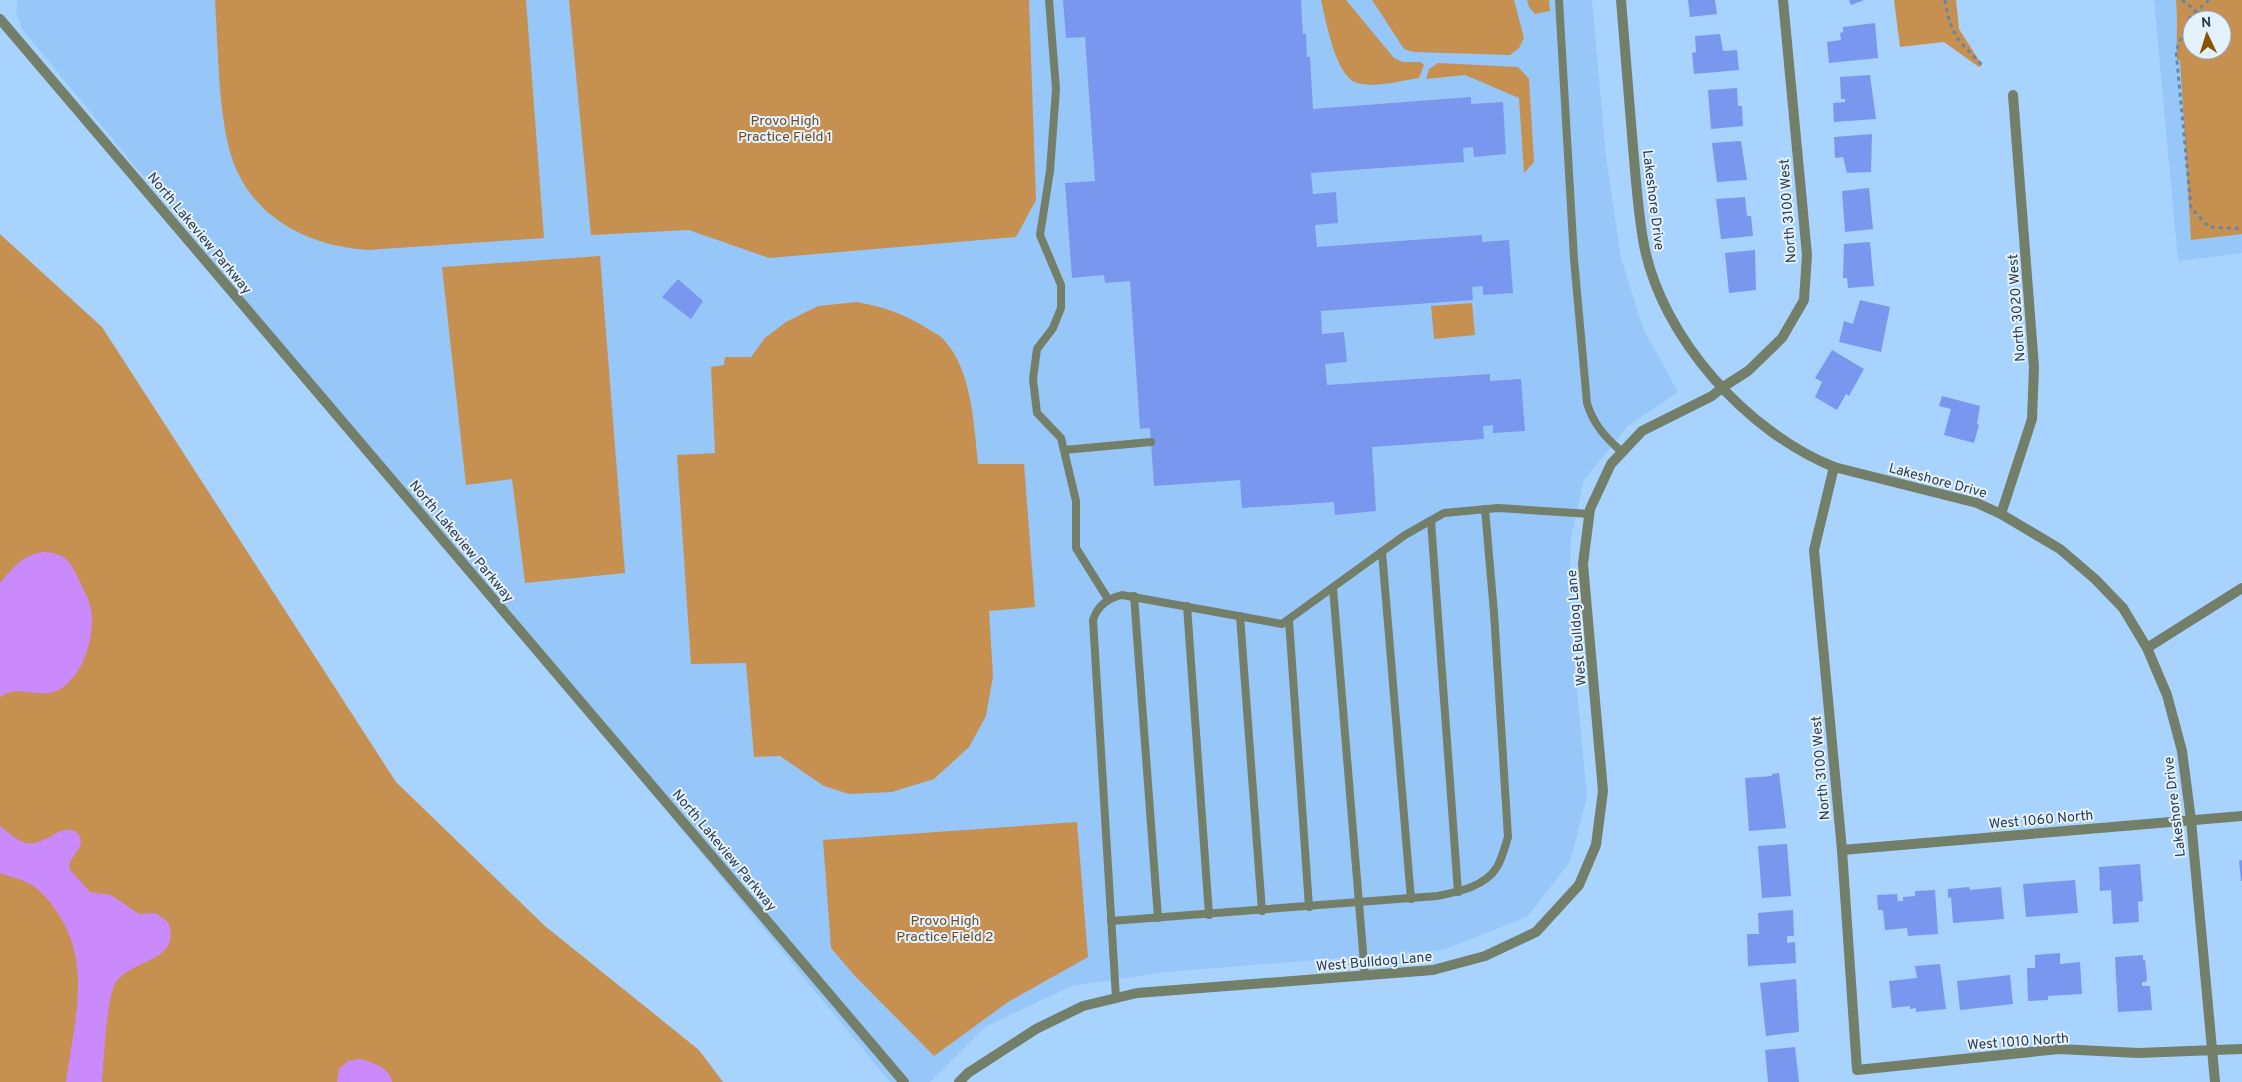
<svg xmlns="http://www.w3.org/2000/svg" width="2242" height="1082" font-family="Overpass,sans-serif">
<rect width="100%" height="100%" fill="#a8d3ff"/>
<g fill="#97c7f8" fill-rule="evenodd">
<path d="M18,0H1592L1606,156L1621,258L1643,328L1678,392L1628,426L1584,480L1571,538L1569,606L1587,797L1570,862L1527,917L1443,950L1166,972L1071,986L985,1027L930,1082H890L22,29L16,11Z"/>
<path d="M2154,0H2242V253L2178,261ZM2192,20H2222V50H2192Z"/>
</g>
<g fill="#c69051" fill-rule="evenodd">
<path d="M215,0H526L544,238L368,250C302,246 243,212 228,144C218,100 218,45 215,0Z"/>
<path d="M569,0H1029L1036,200L1016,237L769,258L689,230L591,235Z"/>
<path d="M1321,0H1346L1394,58L1403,62H1421L1424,65L1419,78C1400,81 1376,88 1357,83C1335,76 1326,20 1321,0Z"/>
<path d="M1372,0H1514L1524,38L1519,48L1510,55L1413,52L1404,49Z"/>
<path d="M1527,0H1549L1550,11L1535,14L1529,7Z"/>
<path d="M1894,0H1956L1959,29L1982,65L1979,67L1944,42L1900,47Z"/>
<path d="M2176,0H2242V234L2191,240L2180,60H2177C2176,40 2178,21 2176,0ZM2192,20H2222V50H2192Z"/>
<path d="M1438,63L1518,67L1529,79L1534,162L1524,173L1519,98L1465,75L1426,79L1429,69Z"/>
<path d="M0,234L102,327L396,782L545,926L699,1050L723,1082H0Z"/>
<path d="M600,256L625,573L525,583L512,479L466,485L442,267Z"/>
<path d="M857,302C884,307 905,314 928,329C933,332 940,335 944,340C972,370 974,425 978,464H1024L1035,607L989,611L993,676L986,716L969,747L934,779L892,792L849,794L824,786L780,756L754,757L746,663L691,664L677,455L715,453L711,367L724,365L725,357H751L765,338L786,322L818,306Z"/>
<path d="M1472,303L1475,335L1434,339L1431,306Z"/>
<path d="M1077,822L1088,957L1008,1002L934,1056L854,975L831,948L823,840Z"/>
</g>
<g fill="#ca8afb">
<path d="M43,552C66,553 70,561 79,580C83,589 89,599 91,609C95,633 86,666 68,683C45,706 20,681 0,697V583C13,568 22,555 43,552Z"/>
<path d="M0,826C7,831 15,839 23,842C42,850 57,824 75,831C90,844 72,853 69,865L70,870L90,892L111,895L139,914L156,913L168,922C183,962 131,959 116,982C106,998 104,1060 102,1082H66C73,1027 92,967 60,917C52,904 45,894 32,885C22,879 11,877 0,873Z"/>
<path d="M359,1059C372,1062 389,1067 392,1082H337L339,1069L348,1061Z"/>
</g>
<g fill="#7a97ef">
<path d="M1063,0H1301L1303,34H1306L1307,57H1310L1313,109L1471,97V104L1503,102L1506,154L1474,157L1473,147L1463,148L1464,162L1311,173L1313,194L1336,192L1338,223L1315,225L1317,247L1482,235V242L1509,240L1513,293L1483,295V286L1472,287L1473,300L1321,311L1322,334L1344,332L1347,362L1325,364L1327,385L1490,374V381L1521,379L1525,431L1493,433V425L1483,426L1484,439L1372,447L1376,511L1335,515L1334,502L1242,508L1240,480L1154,486L1150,428L1140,429L1130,281L1105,283L1104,275L1072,278L1065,183L1095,181L1085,37L1066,38Z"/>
<path d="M1688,0H1715L1717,14L1690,17Z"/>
<path d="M1849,0H1864L1851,5Z"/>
<path d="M1875,23L1878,58L1829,63L1827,42L1841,40L1840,33L1843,32V27Z"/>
<path d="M1720,34L1723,51L1737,50L1739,70L1694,74L1692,53L1696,52L1695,36Z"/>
<path d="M1870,75L1876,119L1834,122L1833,103L1845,102V99H1841L1840,77Z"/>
<path d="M1737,88L1738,106H1742L1743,126L1711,129L1708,90Z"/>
<path d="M1872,134L1871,172L1847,173L1843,157L1835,158L1834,137Z"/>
<path d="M1741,141L1747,180L1717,182L1712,143Z"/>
<path d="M1869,188L1873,229L1845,232L1842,191Z"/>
<path d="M1745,197L1747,216H1751L1753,236L1721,239L1716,199Z"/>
<path d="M1870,242L1874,286L1848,288L1847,278H1843L1844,244Z"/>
<path d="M1755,250L1756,290L1729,293L1725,253Z"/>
<path d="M678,279L703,301L691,319L662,297Z"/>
<path d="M1860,300L1890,307L1881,352L1839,342L1844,321L1853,324Z"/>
<path d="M1832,350L1864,369L1849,396L1846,394L1837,410L1815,397L1822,382L1815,378Z"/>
<path d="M1942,396L1980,406L1977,424L1979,425L1974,443L1944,435L1951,409L1939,406Z"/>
<path d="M1779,773L1786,828L1749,831L1745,778L1772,776V774Z"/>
<path d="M1787,844L1791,896L1762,898L1758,846Z"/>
<path d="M2242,860V881H2241L2239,861Z"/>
<path d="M2140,864L2143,901L2138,902L2139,922L2113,924L2111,890L2100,891L2099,867Z"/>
<path d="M2075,880L2078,913L2026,917L2023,884Z"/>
<path d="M1969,887L1970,890L2001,887L2004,919L1953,923L1951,897L1948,898V889Z"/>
<path d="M1935,890L1938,934L1908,936L1907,928L1885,930L1883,910H1878L1877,895L1897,894L1898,901H1903V897L1915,896V891Z"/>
<path d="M1793,910L1794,936H1787V943L1795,942L1796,963L1748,966L1747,934H1759L1758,913Z"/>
<path d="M2060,953V964L2080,962L2082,994L2048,996V1000L2028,1001L2027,968H2035V955Z"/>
<path d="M2143,955V960H2145L2147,978L2146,982H2142V986H2150L2152,1010L2118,1012L2115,957Z"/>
<path d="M1940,964L1946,1009L1916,1012V1008L1910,1009V1006L1892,1008L1889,981L1917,978L1915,966Z"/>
<path d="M2010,975L2013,1004L1960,1010L1957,981Z"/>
<path d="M1796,979L1799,1032L1766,1036L1760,983Z"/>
<path d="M1795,1047L1799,1082H1768L1765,1050Z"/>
</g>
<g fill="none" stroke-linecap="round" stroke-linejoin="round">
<g stroke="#6886a4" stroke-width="3" stroke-dasharray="4 4" stroke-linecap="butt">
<path d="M1945,0C1951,36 1957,39 1982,65"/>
<path d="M2182,0L2196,11"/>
<path d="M2209,0L2190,17L2176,51L2191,208L2209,227L2242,229"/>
</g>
<g stroke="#747f69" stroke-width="8">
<path d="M1049,0L1056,89L1050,171L1040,235L1061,285V308L1053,328L1037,349L1033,379L1037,413L1061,438L1076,501V548L1108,599"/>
<path d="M1559,0L1574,259L1587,403C1593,424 1606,438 1622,452"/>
<path d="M1064,450L1151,442"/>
<path d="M1431,521L1458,892"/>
<path d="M1382,552L1411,899"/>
<path d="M1333,588L1365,976"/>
<path d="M1134,596L1158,918"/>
<path d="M1187,606L1209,915"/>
<path d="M1240,616L1262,911"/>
<path d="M1289,620L1309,907"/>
<path d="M1111,921L1437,896C1457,892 1485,887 1497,867C1502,859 1505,846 1508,837L1494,613L1485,509"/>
<path d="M1116,998L1093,620C1098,605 1107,599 1122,595L1282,624L1405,535L1444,513L1498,508L1590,514"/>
</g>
<g stroke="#747f69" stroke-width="10">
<path d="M1723,387L1748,371L1782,338L1804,300L1807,255L1783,0"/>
<path d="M1834,467L1814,550L1842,850L1857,1070L2059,1049L2138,1053L2242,1049"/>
<path d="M2001,514L2032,419L2034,367L2013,95"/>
<path d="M2147,648L2242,588"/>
<path d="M1842,850L2242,816"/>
</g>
<g stroke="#747f69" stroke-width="10">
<path d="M1621,0C1625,49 1629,98 1633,147C1636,180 1638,213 1644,245C1662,338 1747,432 1834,467L1977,503L2001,514L2060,549L2095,579L2123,608L2147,648L2167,695L2182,751L2191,820L2215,1082"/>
<path d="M0,19L904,1082"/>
<path d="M959,1082L968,1073L1036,1029L1083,1006L1137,993L1433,970L1485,956L1536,932L1579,885L1596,845L1603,791L1583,564L1590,509L1611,464L1642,431L1712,396L1723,387"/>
</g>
</g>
<g text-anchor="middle" stroke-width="4" stroke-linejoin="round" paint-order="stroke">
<g font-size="14" fill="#6f4a1b" stroke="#e4f1fe">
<text x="785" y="125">Provo High<tspan x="785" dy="16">Practice Field 1</tspan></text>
<text x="945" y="925">Provo High<tspan x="945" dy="16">Practice Field 2</tspan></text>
</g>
<g font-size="14" fill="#2b3c4d" stroke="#e4f1fe">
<text transform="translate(1654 200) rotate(83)" y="5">Lakeshore Drive</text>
<text transform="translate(1787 211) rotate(-94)" y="5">North 3100 West</text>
<text transform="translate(200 233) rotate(50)" y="5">North Lakeview Parkway</text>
<text transform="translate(2016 308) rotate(-94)" y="5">North 3020 West</text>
<text transform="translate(1938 480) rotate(15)" y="5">Lakeshore Drive</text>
<text transform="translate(462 541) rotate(50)" y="5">North Lakeview Parkway</text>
<text transform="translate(1576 628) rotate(-95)" y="5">West Bulldog Lane</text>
<text transform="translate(1820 768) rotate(-95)" y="5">North 3100 West</text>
<text transform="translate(2174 807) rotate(-97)" y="5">Lakeshore Drive</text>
<text transform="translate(2041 819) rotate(-5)" y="5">West 1060 North</text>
<text transform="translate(725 850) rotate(50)" y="5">North Lakeview Parkway</text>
<text transform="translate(1374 961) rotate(-5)" y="5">West Bulldog Lane</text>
<text transform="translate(2018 1041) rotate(-4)" y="5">West 1010 North</text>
</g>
</g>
<g transform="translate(2207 35) rotate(356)"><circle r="24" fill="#e4f1fe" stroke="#9aa9b7"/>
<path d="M0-4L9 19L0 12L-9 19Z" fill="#895501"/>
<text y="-8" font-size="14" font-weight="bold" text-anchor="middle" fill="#2b3c4d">N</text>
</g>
</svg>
